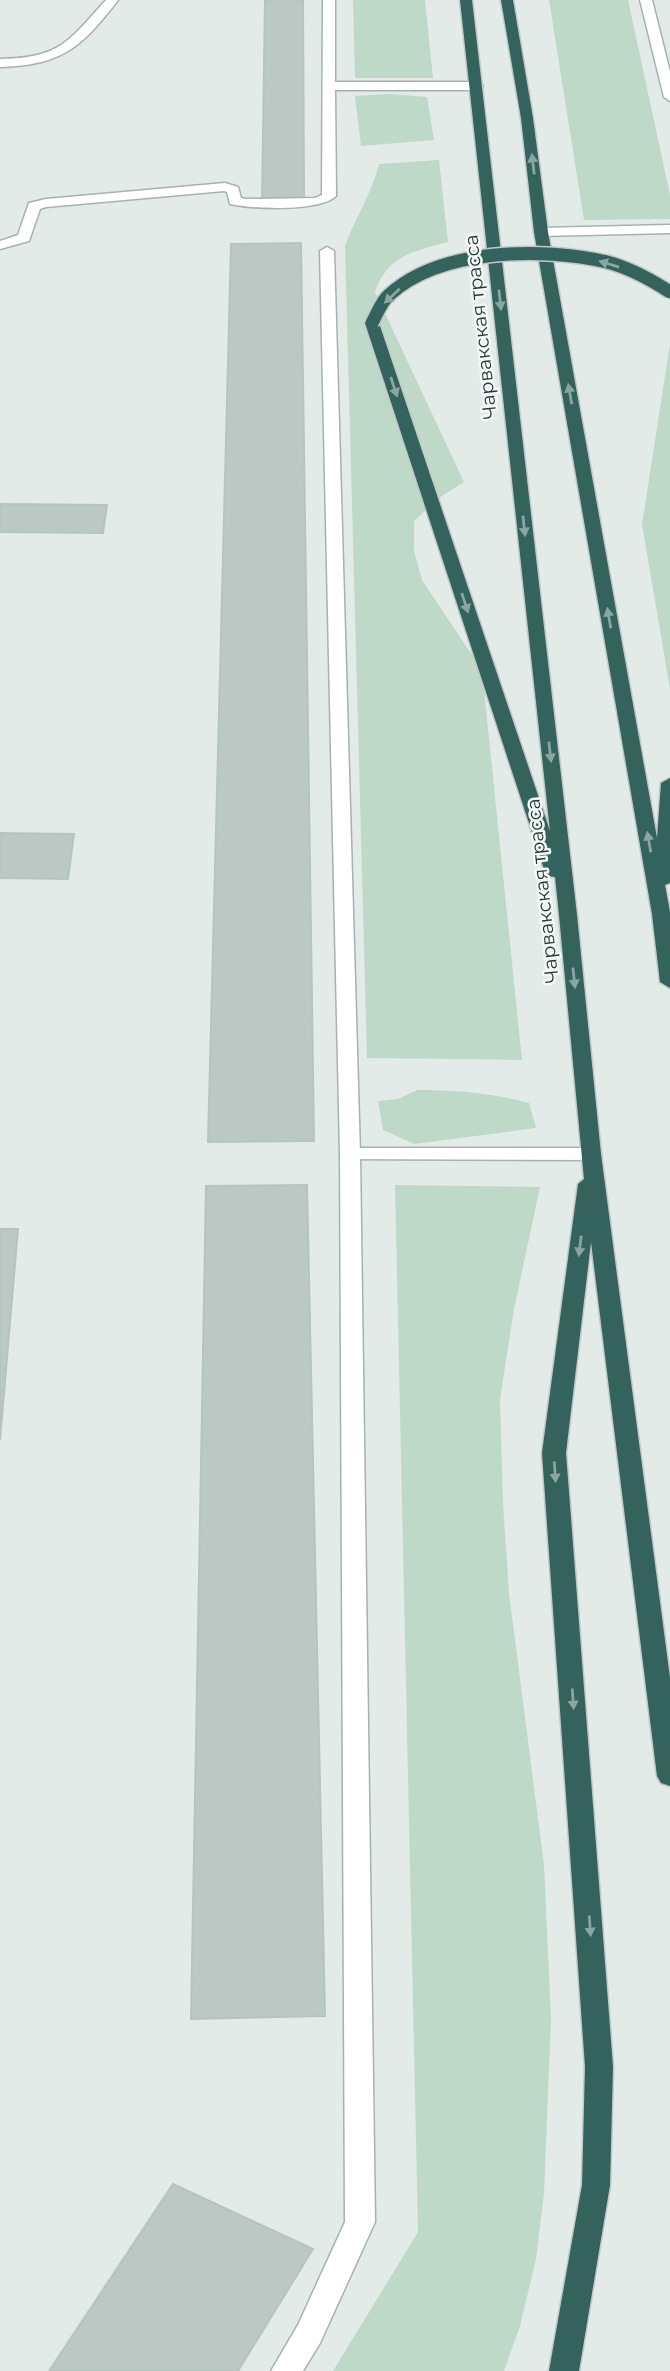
<svg xmlns="http://www.w3.org/2000/svg" width="670" height="2371" font-family="Montserrat,sans-serif">
<rect width="100%" height="100%" fill="#e3ebe8"/>
<g fill="#bed9c8">
<path d="M353,0H425L433,78H355Z"/>
<path d="M549,0H628L670,195V219L584,220Z"/>
<path d="M389,94L427,97L434,140L361,146L355,96Z"/>
<path d="M439,160L448,242C414,251 387,256 375,292L464,482L442,496L414,521V551L422,580L482,670L522,1060L367,1058L345,246C355,218 372,193 379,164Z"/>
<path d="M670,344V689L642,524Z"/>
<path d="M417,1090C455,1090 492,1093 529,1103L536,1128L414,1144L383,1130L378,1101L398,1099Z"/>
<path d="M395,1185L540,1187L514,1309L500,1399L503,1504L509,1593L544,1865L551,2019L544,2193L536,2259L520,2326L504,2371H333L418,2232Z"/>
</g>
<g fill="#bbc8c4" stroke="#b6c4bf" stroke-width="2">
<path d="M265,0H303L304,199L262,200Z"/>
<path d="M301,243L314,1141L208,1142L231,244Z"/>
<path d="M0,504L107,505L103,533L0,532Z"/>
<path d="M0,833L74,834L68,879L0,878Z"/>
<path d="M307,1185L325,2016L191,2019L206,1186Z"/>
<path d="M0,1229H18L0,1440Z"/>
<path d="M173,2184L313,2249L238,2371H49Z"/>
</g>
<g fill="none" stroke-linecap="round" stroke-linejoin="round">
<g stroke="#a6b2af" stroke-width="3">
<g id="lane">
<path d="M323,0H335V82H477L483,86L477,90H335L336,196L329,200L322,196Z"/>
<path d="M327,247L334,251L360,1154L375,2222L320,2343L303,2371H271L298,2325L345,2222L340,1154L320,251Z"/>
</g>
</g>
<g stroke="#a6b2af" stroke-width="3">
<g id="street">
<path d="M106,0H118C81,48 62,65 0,67V59C60,58 68,42 106,0Z"/>
<path d="M640,0H652L670,72V101L664,97Z"/>
<path d="M225,183L238,187L241,198L246,199L315,198L329,192L336,196C319,212 253,209 230,204L227,192L224,191L46,207L40,209L29,241L0,249V241L18,235L29,203L46,199Z"/>
<path d="M670,225V233L541,236L534,232L541,228Z"/>
<path d="M350,1148H591L598,1149L601,1154L598,1159L591,1160L343,1159L340,1154L343,1149Z"/>
</g>
</g>
<g stroke="#c2c8c7" stroke-width="3">
<g id="highway">
<path d="M460,0H472L577,915L601,1154L670,1678V1786L661,1783L657,1776L591,1242L566,1453L613,2067L610,2185L579,2371H549L582,2185L585,2067L542,1453L578,1184L584,1179L559,915L555,877L547,876L545,872L365,323L372,319L379,323L550,831Z"/>
<path d="M501,0H513L533,118L548,232L657,838L661,783L670,778V883L665,885L670,912V988L660,982L652,914L534,232L521,118Z"/>
</g>
</g>
<use href="#lane" fill="#fff" fill-rule="evenodd"/>
<use href="#street" fill="#fff" fill-rule="evenodd"/>
<use href="#highway" fill="#34635d" fill-rule="evenodd"/>
<g stroke="#c2c8c7" stroke-width="16" stroke-linecap="butt">
<path id="highway-bridge" d="M372,323C377,314 381,302 389,295C440,248 543,247 607,262C630,268 650,279 670,292"/>
</g>
<use href="#highway-bridge" stroke="#34635d" stroke-width="13"/>
</g>
<defs><path id="oneway-solid" d="M-6-.8H1V-3.2L6.5 0L1 3.2V.8H-6Z" transform="scale(1.75)"/></defs>
<g fill="#8aa6a2">
<use href="#oneway-solid" transform="translate(533 164) rotate(-97)"/>
<use href="#oneway-solid" transform="translate(609 264) rotate(-163)"/>
<use href="#oneway-solid" transform="translate(392 296) rotate(137)"/>
<use href="#oneway-solid" transform="translate(500 300) rotate(84)"/>
<use href="#oneway-solid" transform="translate(394 387) rotate(72)"/>
<use href="#oneway-solid" transform="translate(570 394) rotate(-100)"/>
<use href="#oneway-solid" transform="translate(524 526) rotate(84)"/>
<use href="#oneway-solid" transform="translate(465 603) rotate(72)"/>
<use href="#oneway-solid" transform="translate(609 618) rotate(-100)"/>
<use href="#oneway-solid" transform="translate(550 752) rotate(84)"/>
<use href="#oneway-solid" transform="translate(649 842) rotate(-100)"/>
<use href="#oneway-solid" transform="translate(574 978) rotate(84)"/>
<use href="#oneway-solid" transform="translate(580 1246) rotate(97)"/>
<use href="#oneway-solid" transform="translate(555 1472) rotate(86)"/>
<use href="#oneway-solid" transform="translate(573 1699) rotate(86)"/>
<use href="#oneway-solid" transform="translate(590 1926) rotate(86)"/>
</g>
<g text-anchor="middle" stroke-width="5" stroke-linejoin="round" paint-order="stroke">
<g font-size="19" fill="#253a36" stroke="#f3f8f6">
<text transform="translate(480 327) rotate(-96)" y="7">Чарвакская трасса</text>
<text transform="translate(542 891) rotate(-96)" y="7">Чарвакская трасса</text>
</g>
</g>
</svg>
